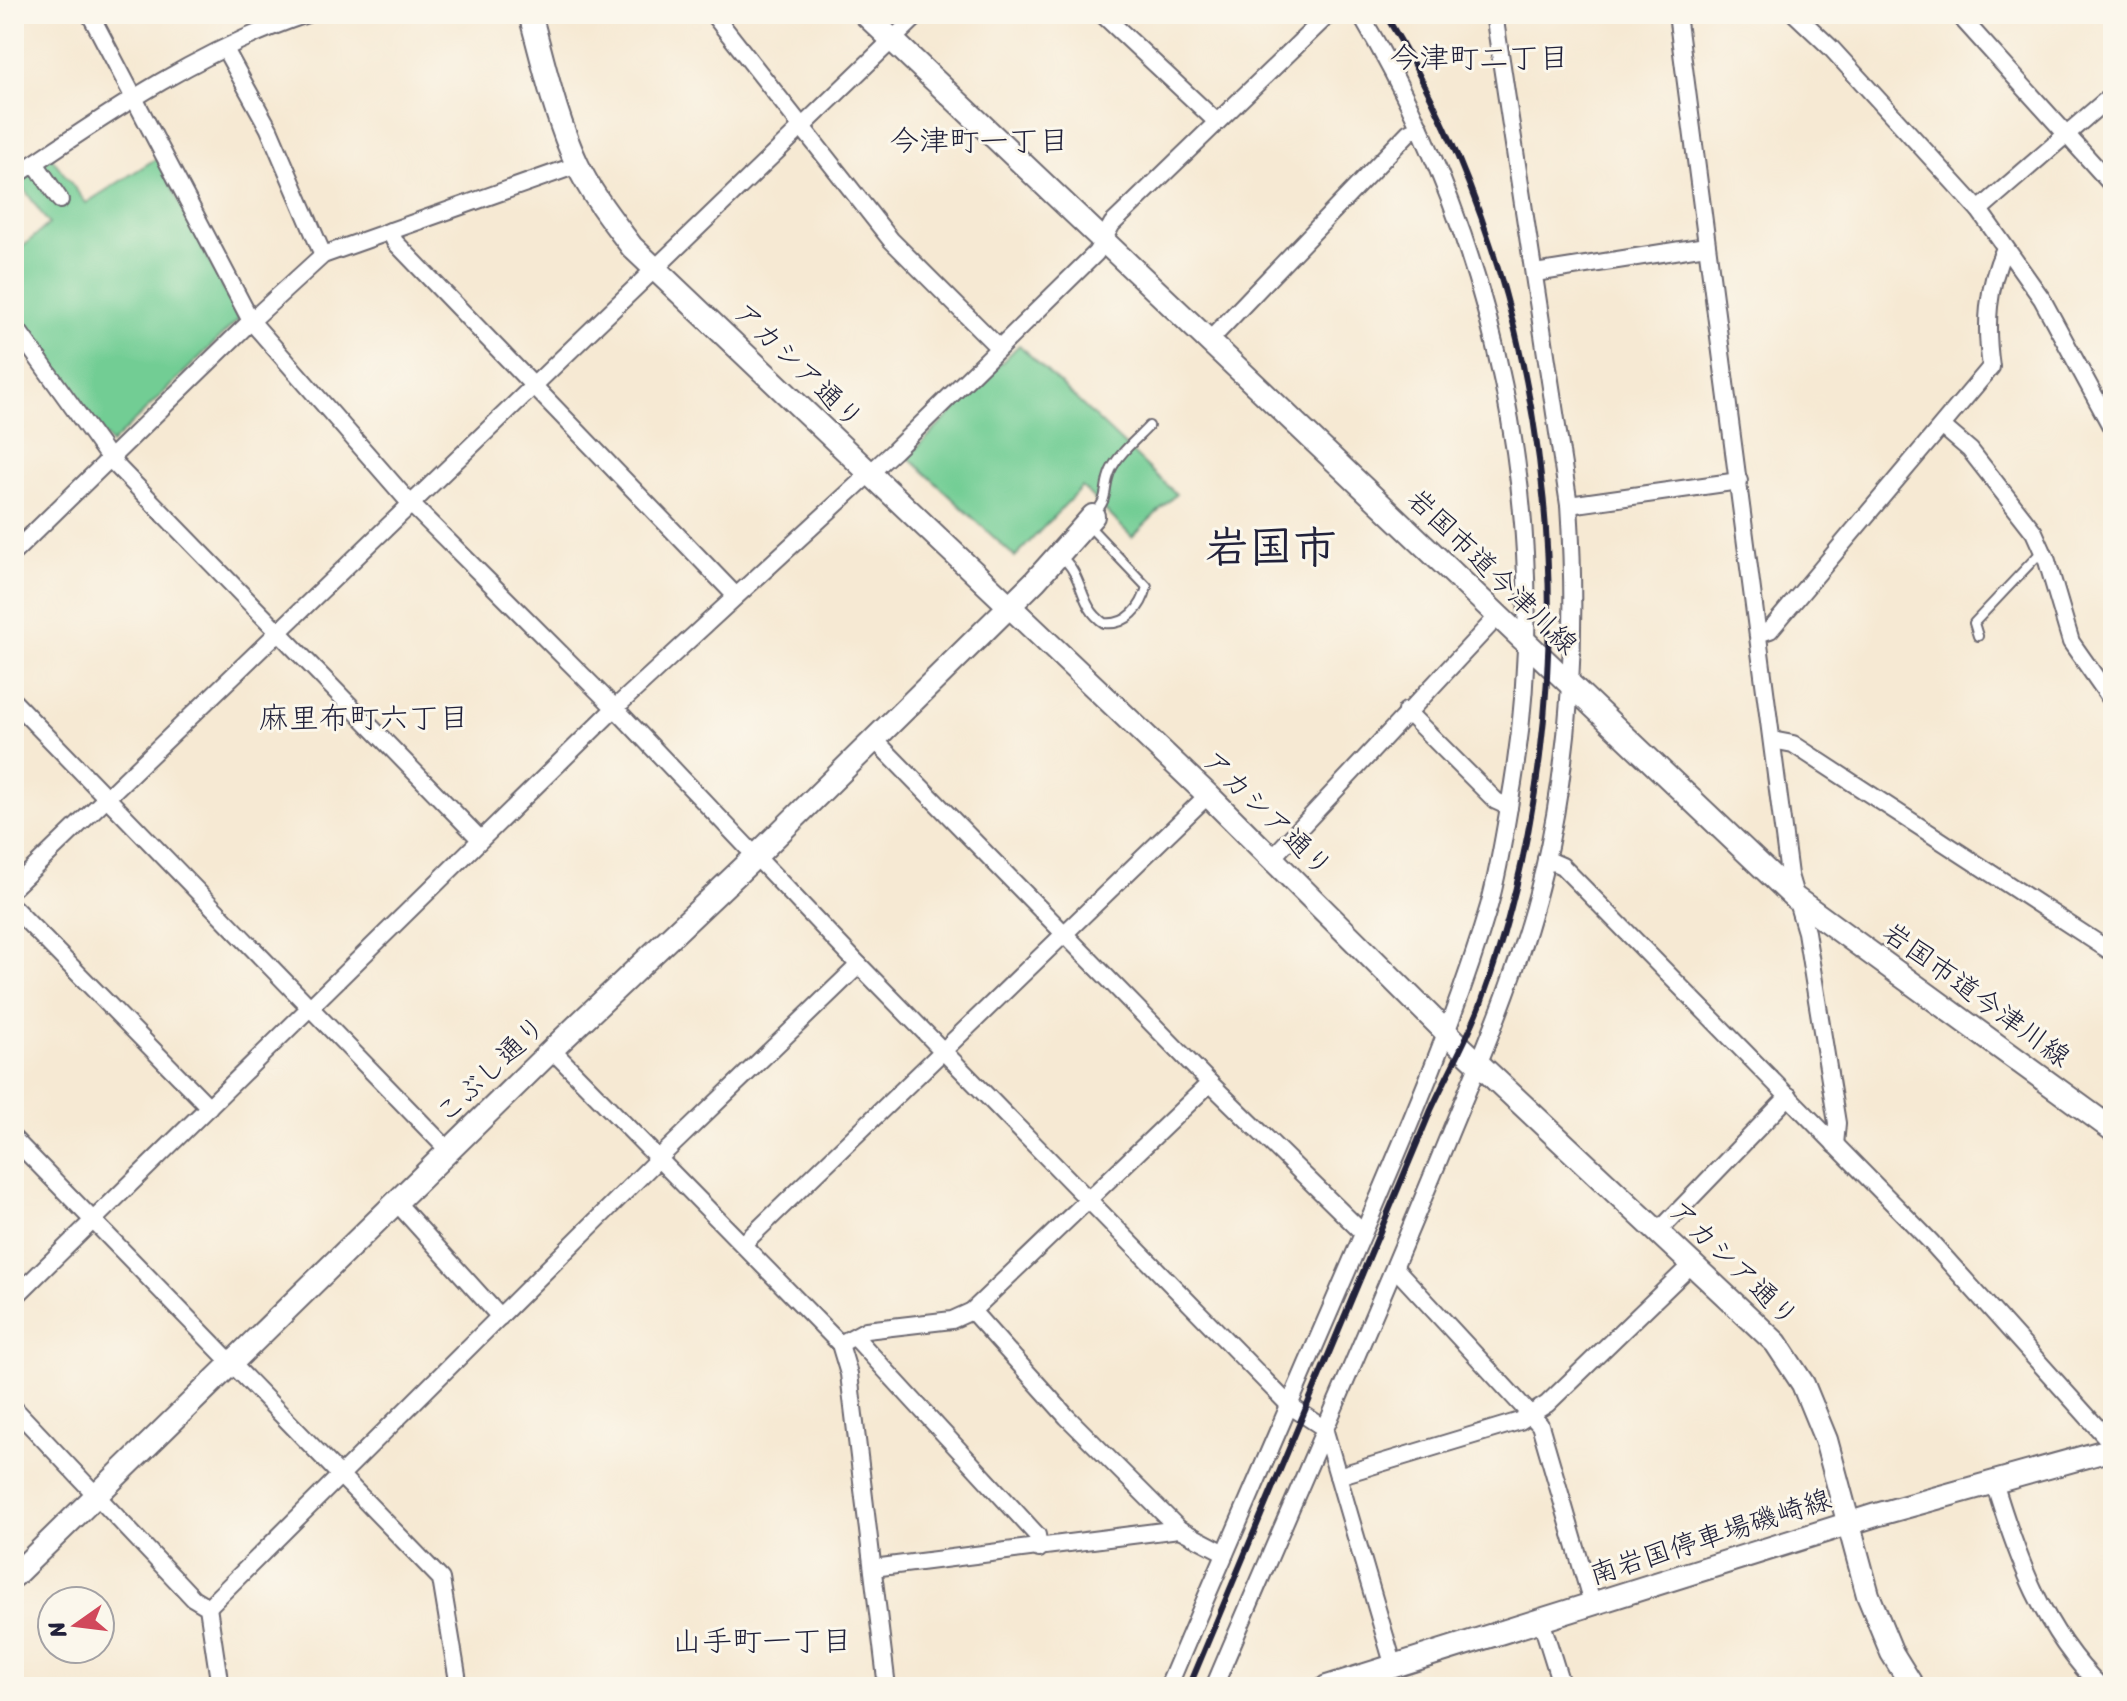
<svg xmlns="http://www.w3.org/2000/svg" width="2127" height="1701" font-family="Sriracha,'Klee One',sans-serif">
<rect width="100%" height="100%" fill="#fbf7ec"/>
<filter id="ink" filterUnits="userSpaceOnUse"><feTurbulence type="fractalNoise" baseFrequency=".0125" numOctaves="2"/><feDisplacementMap in="SourceGraphic" scale="16" xChannelSelector="R" yChannelSelector="G"/><feConvolveMatrix kernelMatrix="1 2 1 2 8 2 1 2 1" color-interpolation-filters="sRGB"/></filter>
<filter id="wash" filterUnits="userSpaceOnUse"><feTurbulence type="fractalNoise" baseFrequency=".006" numOctaves="4" result="noise"/><feDisplacementMap in="SourceGraphic" scale="32" xChannelSelector="R" yChannelSelector="G"/><feGaussianBlur stdDeviation="1.8" result="paint"/><feColorMatrix in="noise" values="0 0 0 0 0 0 0 0 0 0 0 0 0 0 0 0 0 1.4 0 .05"/><feComposite in="paint" operator="in"/></filter>
<g filter="url(#wash)">
<rect width="100%" height="100%" fill="#f6e9d3"/>
<g fill="#72cd94" stroke="#4a7868" stroke-width="2">
<path d="M49,154L86,203L157,158L239,319L111,444L14,311V254L49,224L15,176Z"/>
<path d="M1019,345L1176,494L1132,537L1082,487L1015,557L908,457Z"/>
</g>
</g>
<g filter="url(#ink)">
<g fill="none" stroke-linecap="round" stroke-linejoin="round">
<g stroke="#6c6870" stroke-width="12">
<g id="lane">
<path d="M1093,515C1111,497 1102,489 1111,470C1119,453 1137,439 1149,426"/>
<path d="M1060,556C1085,575 1078,606 1104,623C1127,626 1142,607 1147,587L1086,523"/>
<path d="M1978,636L1974,623L2042,551"/>
</g>
</g>
<g stroke="#6c6870" stroke-width="20">
<g id="street">
<path d="M90,14L251,321L409,502L615,708L859,965L1289,1405L1324,1428L1394,1667"/>
<path d="M713,14L891,240L998,347"/>
<path d="M1102,14L1217,122"/>
<path d="M1677,14L1789,875L1806,932L1837,1123L1835,1145"/>
<path d="M1795,14L1831,48L1979,210L2042,299L2113,430"/>
<path d="M1958,14L2113,186"/>
<path d="M225,49L269,129L323,255"/>
<path d="M35,163L60,200"/>
<path d="M14,177C107,114 199,50 307,14"/>
<path d="M1979,210L2113,94"/>
<path d="M390,231L395,242L735,595"/>
<path d="M1535,273L1706,246"/>
<path d="M14,325L110,459L480,839"/>
<path d="M1208,342L1409,132L1420,127"/>
<path d="M1942,426L1970,450L2034,532L2047,561L2071,642L2113,702"/>
<path d="M1569,505L1739,481"/>
<path d="M14,552L251,321L323,255L577,165"/>
<path d="M1758,634L1770,630L1991,367C1985,325 1987,287 2005,248"/>
<path d="M14,702L449,1151"/>
<path d="M1406,711L1496,801L1509,807"/>
<path d="M874,739L1210,1083L1363,1233"/>
<path d="M1772,740L1793,744L2113,953"/>
<path d="M1272,858L1498,616"/>
<path d="M1546,859L1562,866L1930,1241L2113,1445"/>
<path d="M14,887L919,14"/>
<path d="M14,908L209,1107"/>
<path d="M552,1050L840,1344L849,1374L887,1687"/>
<path d="M14,1139L441,1579L459,1687"/>
<path d="M397,1203L500,1317"/>
<path d="M1659,1231L1789,1096"/>
<path d="M743,1244L1208,795"/>
<path d="M1395,1268L1540,1425L1593,1606"/>
<path d="M14,1298L615,708L894,451L1096,253L1112,224L1329,14"/>
<path d="M972,1311L1067,1417L1179,1529L1225,1553"/>
<path d="M855,1337L1037,1535L1039,1549"/>
<path d="M840,1344L866,1330L952,1320L972,1311L1210,1083"/>
<path d="M14,1408L193,1598L208,1607L220,1687"/>
<path d="M1338,1476L1520,1421L1547,1404L1694,1262"/>
<path d="M1994,1482C2017,1557 2043,1631 2101,1687"/>
<path d="M873,1568L1179,1529"/>
<path d="M208,1607L658,1159L859,965"/>
<path d="M1541,1620L1562,1687"/>
<path d="M1168,1687C1228,1545 1290,1404 1351,1262C1401,1145 1453,1028 1489,906C1500,866 1506,824 1513,783C1555,519 1497,244 1360,14"/>
<path d="M1214,1687C1288,1512 1366,1338 1438,1162C1477,1066 1519,974 1543,873C1572,752 1577,628 1569,505L1494,14"/>
</g>
</g>
<g stroke="#6c6870" stroke-width="26">
<g id="secondary">
<path d="M530,14C544,64 555,117 577,164C591,194 612,220 632,247L1208,795L1463,1049L1776,1343L1803,1384L1826,1440L1868,1595L1892,1653L1913,1687"/>
<path d="M865,14L1795,898L2113,1130"/>
<path d="M14,1576L563,1039L756,856L1035,581L1093,516"/>
<path d="M1327,1687L1876,1515L2113,1449"/>
</g>
</g>
<use href="#lane" stroke="#fff" stroke-width="8"/>
<use href="#street" stroke="#fff" stroke-width="16"/>
<use href="#secondary" stroke="#fff" stroke-width="22"/>
<path stroke="#22223b" stroke-width="6" d="M1189,1687L1431,1110C1447,1075 1466,1042 1480,1006C1598,683 1563,308 1385,14"/>
</g>
</g>
<g text-anchor="middle" stroke-width="6" stroke-linejoin="round" paint-order="stroke">
<g font-size="28" fill="#22223b" stroke="#fbf7ec">
<text transform="translate(799 365) rotate(44)" y="10">アカシア通り</text>
<text transform="translate(1493 571) rotate(44)" y="10">岩国市道今津川線</text>
<text transform="translate(1268 813) rotate(44)" y="10">アカシア通り</text>
<text transform="translate(1977 994) rotate(36)" y="10">岩国市道今津川線</text>
<text transform="translate(490 1069) rotate(-44)" y="10">こぶし通り</text>
<text transform="translate(1734 1263) rotate(44)" y="10">アカシア通り</text>
<text transform="translate(1710 1536) rotate(-18)" y="10">南岩国停車場磯崎線</text>
</g>
<g font-size="30" fill="#22223b" stroke="#fbf7ec">
<text x="1479" y="68">今津町二丁目</text>
<text x="979" y="151">今津町一丁目</text>
<text x="364" y="728">麻里布町六丁目</text>
<text x="762" y="1651">山手町一丁目</text>
</g>
<g font-size="44" font-weight="bold" fill="#22223b" stroke="#fbf7ec">
<text x="1271" y="562">岩国市</text>
</g>
</g>
<rect width="2127" height="1701" fill="none" stroke="#fbf7ec" stroke-width="48"/>
<g transform="translate(76 1625) rotate(256)"><circle r="38" fill="#fbf7ec" stroke="#a4a2a5" stroke-width="2"/>
<path d="M0-6L14 30L0 20L-14 30Z" fill="#d1495b"/>
<text y="-12" font-size="22" font-weight="bold" text-anchor="middle" fill="#22223b">N</text>
</g>
</svg>
